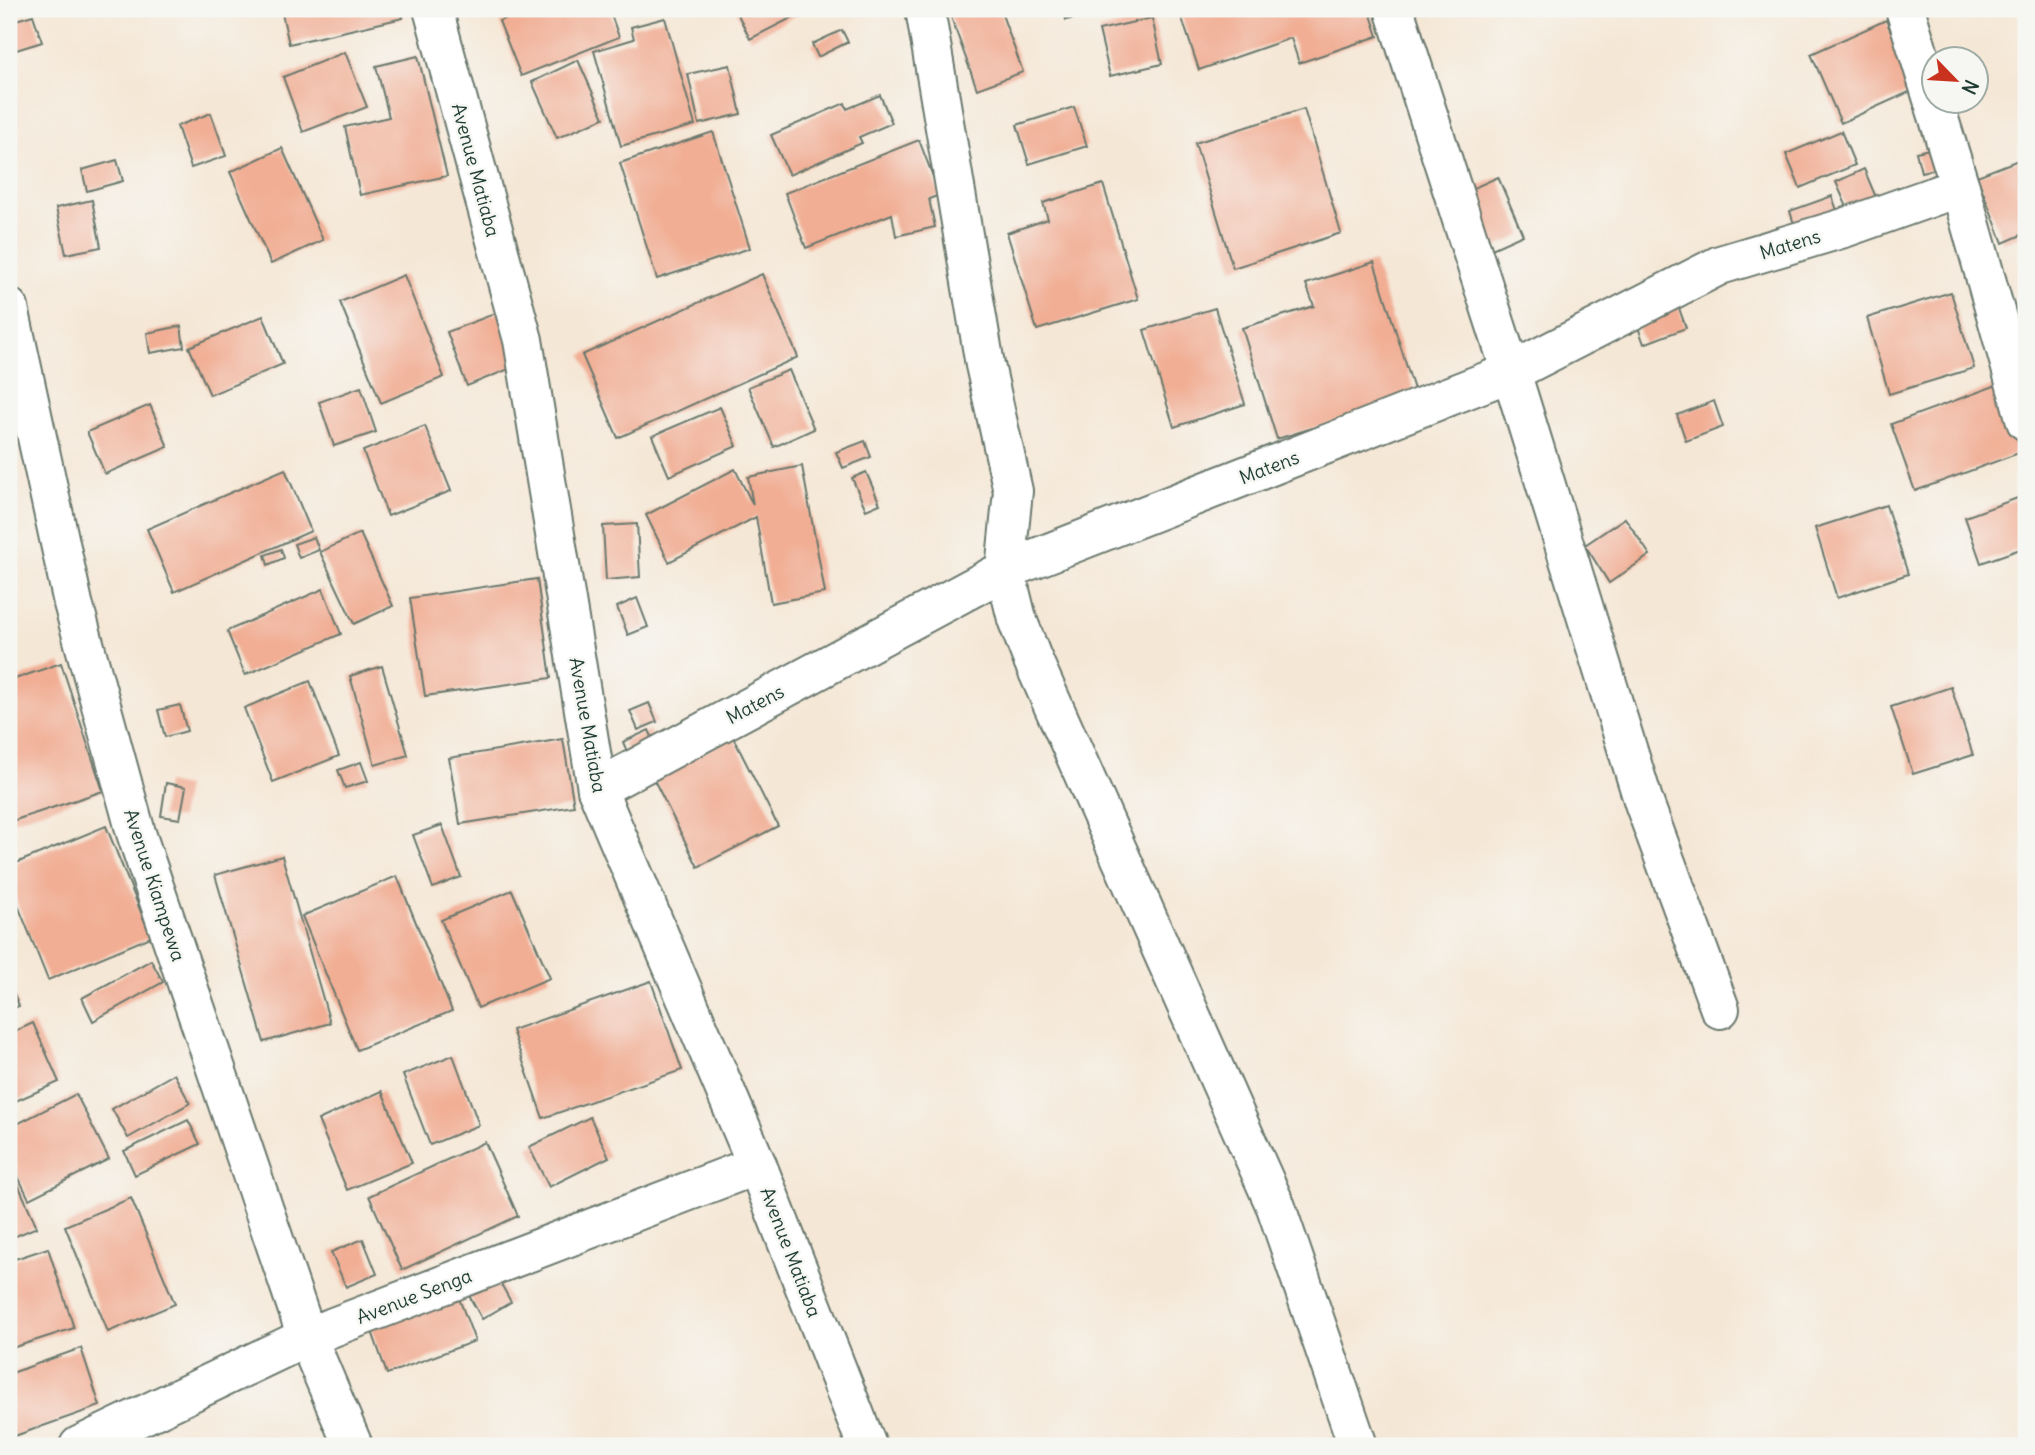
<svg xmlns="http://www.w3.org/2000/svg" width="2035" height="1455" font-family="Delius,sans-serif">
<rect width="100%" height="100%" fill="#f6f6f2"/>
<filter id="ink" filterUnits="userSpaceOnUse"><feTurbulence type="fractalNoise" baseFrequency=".0143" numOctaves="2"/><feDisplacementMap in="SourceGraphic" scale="14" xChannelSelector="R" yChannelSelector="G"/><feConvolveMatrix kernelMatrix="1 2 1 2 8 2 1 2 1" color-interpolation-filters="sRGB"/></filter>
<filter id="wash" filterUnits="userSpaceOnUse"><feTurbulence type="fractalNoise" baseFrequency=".00686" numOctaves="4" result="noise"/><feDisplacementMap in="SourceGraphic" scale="28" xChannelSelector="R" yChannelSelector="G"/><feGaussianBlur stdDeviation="1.57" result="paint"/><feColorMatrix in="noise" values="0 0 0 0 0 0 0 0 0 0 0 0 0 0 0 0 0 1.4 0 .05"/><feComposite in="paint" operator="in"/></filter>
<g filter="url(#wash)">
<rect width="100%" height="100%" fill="#f5e7d6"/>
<g id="blocks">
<g fill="#f1ae94">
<path d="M281,9H401L403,18L289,44Z"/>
<path d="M531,9H609L619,37L521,76L499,21Z"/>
<path d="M735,9H809L750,39Z"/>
<path d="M964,9H1000L1023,72L977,89L950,14Z"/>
<path d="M1064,9H1108V10L1066,20Z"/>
<path d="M1179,9H1369L1378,36L1299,63L1291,38L1199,70Z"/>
<path d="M33,15L42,42L13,51L9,38V22Z"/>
<path d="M665,18L695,125L621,146L594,51L634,39L631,27Z"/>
<path d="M1152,18L1162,64L1110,76L1099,30Z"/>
<path d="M1886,20L1916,89L1841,123L1811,54Z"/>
<path d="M842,30L848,42L818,57L812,44Z"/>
<path d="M345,52L367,107L303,132L283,77Z"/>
<path d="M418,56L447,176L360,195L345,127L389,117L376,66Z"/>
<path d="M578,60L604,118L557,138L532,82Z"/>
<path d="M730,65L741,114L699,124L688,74Z"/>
<path d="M880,95L892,123L859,137L862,143L789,175L771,135L845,103L847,109Z"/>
<path d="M1074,107L1087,146L1029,164L1017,125Z"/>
<path d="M1304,109L1341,233L1233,268L1195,143Z"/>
<path d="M211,113L226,156L191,168L177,126Z"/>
<path d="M1841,131L1855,165L1800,188L1786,154Z"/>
<path d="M713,132L750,248L657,279L620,163Z"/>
<path d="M919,140L940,195L929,199L935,227L896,236L892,214L806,248L785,193Z"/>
<path d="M282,148L323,240L271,264L230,172Z"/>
<path d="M1934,148L1939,168L1921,172L1916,152Z"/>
<path d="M2026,157V233L2003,243L1977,176Z"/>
<path d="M117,160L123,181L87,191L82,170Z"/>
<path d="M1864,169L1880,207L1852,219L1836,182Z"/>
<path d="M1498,177L1523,235L1483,253L1458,195Z"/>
<path d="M1103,184L1138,299L1037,330L1007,233L1048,219L1043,203Z"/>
<path d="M1832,196L1841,222L1798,237L1790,211Z"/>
<path d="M92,200L101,247L66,254L56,208Z"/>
<path d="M1374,262L1416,396L1277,439L1242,328L1314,306L1306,284Z"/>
<path d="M762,274L798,357L618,438L582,355Z"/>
<path d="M404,275L444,377L381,403L340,302Z"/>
<path d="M1951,292L1974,368L1889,394L1867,318Z"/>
<path d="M1675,297L1686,328L1644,344L1633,313Z"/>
<path d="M1215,308L1245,404L1174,427L1144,330Z"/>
<path d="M504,310L524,363L467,386L447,332Z"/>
<path d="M263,316L283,364L210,395L189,347Z"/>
<path d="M181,326L184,347L150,353L147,333Z"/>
<path d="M789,370L814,429L774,447L748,387Z"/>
<path d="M1997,385L2022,452L1915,491L1891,424Z"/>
<path d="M361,387L376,432L334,446L319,402Z"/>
<path d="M1714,401L1723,427L1686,441L1677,415Z"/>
<path d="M150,405L168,447L105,474L87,432Z"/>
<path d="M720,407L737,446L669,476L652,436Z"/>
<path d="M425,426L451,491L388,516L363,451Z"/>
<path d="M865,441L871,457L843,468L836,452Z"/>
<path d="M802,466L825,593L771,603L756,517L669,562L646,515L735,469L753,505L748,477Z"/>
<path d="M285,469L311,531L174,592L147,529Z"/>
<path d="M866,472L880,504L866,510L852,478Z"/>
<path d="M2026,495V547L1981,563L1965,517Z"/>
<path d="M1886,505L1908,574L1837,598L1815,528Z"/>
<path d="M1625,518L1650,555L1609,583L1585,545Z"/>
<path d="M637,524L640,577L606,580L603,526Z"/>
<path d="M360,533L393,606L354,624L320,552Z"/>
<path d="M314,537L319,550L299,558L294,544Z"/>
<path d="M281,549L284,558L268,565L265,555Z"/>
<path d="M537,579L551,678L425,696L410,598Z"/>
<path d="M323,589L341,634L245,675L227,631Z"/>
<path d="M637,598L648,627L628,635L617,607Z"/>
<path d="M61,663L103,791L9,822V681Z"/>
<path d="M382,666L408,755L375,765L350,676Z"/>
<path d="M310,681L339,756L273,782L244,708Z"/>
<path d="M1951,687L1973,755L1913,774L1891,707Z"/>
<path d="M649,703L657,722L638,730L630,711Z"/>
<path d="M180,705L187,731L165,737L158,710Z"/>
<path d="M649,730L657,748L630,759L623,742Z"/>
<path d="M733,737L778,826L698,867L653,778Z"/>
<path d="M563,739L574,806L460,824L449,758Z"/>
<path d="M361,762L368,781L345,788L338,770Z"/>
<path d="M166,783L186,787L180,819L161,816Z"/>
<path d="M442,825L461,877L433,888L413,835Z"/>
<path d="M106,826L151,937L48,980L9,883V866Z"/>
<path d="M282,856L330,1023L264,1042L215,875Z"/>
<path d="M397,876L452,1011L357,1050L302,916Z"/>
<path d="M512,890L550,978L478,1008L441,920Z"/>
<path d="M151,960L163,982L93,1021L82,998Z"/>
<path d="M651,981L682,1070L543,1118L512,1030Z"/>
<path d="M9,982L19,1006L9,1010Z"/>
<path d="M33,1023L59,1082L9,1104V1034Z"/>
<path d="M453,1055L479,1125L430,1145L403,1075Z"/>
<path d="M174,1074L190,1103L128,1138L112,1109Z"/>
<path d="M382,1091L412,1163L347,1190L318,1120Z"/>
<path d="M76,1094L109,1159L29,1199L9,1158V1128Z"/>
<path d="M590,1117L609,1157L549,1187L529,1147Z"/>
<path d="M188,1120L200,1144L135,1175L124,1151Z"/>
<path d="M485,1142L518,1216L402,1270L369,1196Z"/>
<path d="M17,1182L37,1227L9,1239V1186Z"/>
<path d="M131,1198L175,1304L108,1332L65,1226Z"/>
<path d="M363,1239L377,1274L346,1287L331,1252Z"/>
<path d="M48,1248L74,1328L12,1348L9,1337V1261Z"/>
<path d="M496,1275L511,1302L482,1319L467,1292Z"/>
<path d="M454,1285L475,1341L387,1374L367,1317Z"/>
<path d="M81,1348L100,1406L9,1438V1374Z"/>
</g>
</g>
</g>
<g filter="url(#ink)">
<use href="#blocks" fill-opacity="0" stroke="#6a786d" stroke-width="2"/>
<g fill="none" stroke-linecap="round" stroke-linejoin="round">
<g stroke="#6a786d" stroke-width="42">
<g id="minor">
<path d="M433,9L523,340L597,789L757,1165L867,1446"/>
<path d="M925,9L985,365L1013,491L1005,570L1017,619L1032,658L1276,1207L1358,1446"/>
<path d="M1394,9L1511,372L1644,803L1720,1009"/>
<path d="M1905,9L1960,187L2026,421"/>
<path d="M9,308L73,603L136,833L307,1337L353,1446"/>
<path d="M597,789L1005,570L1511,372L1720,265L1844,228L1960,187"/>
<path d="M79,1446L307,1337L757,1165"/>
</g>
</g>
<use href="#minor" stroke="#fff" stroke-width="38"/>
</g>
</g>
<g text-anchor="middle" stroke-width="5" stroke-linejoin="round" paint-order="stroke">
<g font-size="19" fill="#1f3d34" stroke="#f6f6f2">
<text transform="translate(476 170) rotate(75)" y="7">Avenue Matiaba</text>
<text transform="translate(1790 244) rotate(-17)" y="7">Matens</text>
<text transform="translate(1269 467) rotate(-21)" y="7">Matens</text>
<text transform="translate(755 704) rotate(-28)" y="7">Matens</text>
<text transform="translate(588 725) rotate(80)" y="7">Avenue Matiaba</text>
<text transform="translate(155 885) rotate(72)" y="7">Avenue Kiampewa</text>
<text transform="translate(791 1252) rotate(69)" y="7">Avenue Matiaba</text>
<text transform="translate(414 1296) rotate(-21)" y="7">Avenue Senga</text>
</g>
</g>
<rect width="2035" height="1455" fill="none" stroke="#f6f6f2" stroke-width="35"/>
<g transform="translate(1955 80) rotate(115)"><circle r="33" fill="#f6f6f2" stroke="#a0aca6" stroke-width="2"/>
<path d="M0-5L12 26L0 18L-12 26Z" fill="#c8321e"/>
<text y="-10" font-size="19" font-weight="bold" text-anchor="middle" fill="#1f3d34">N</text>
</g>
</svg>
